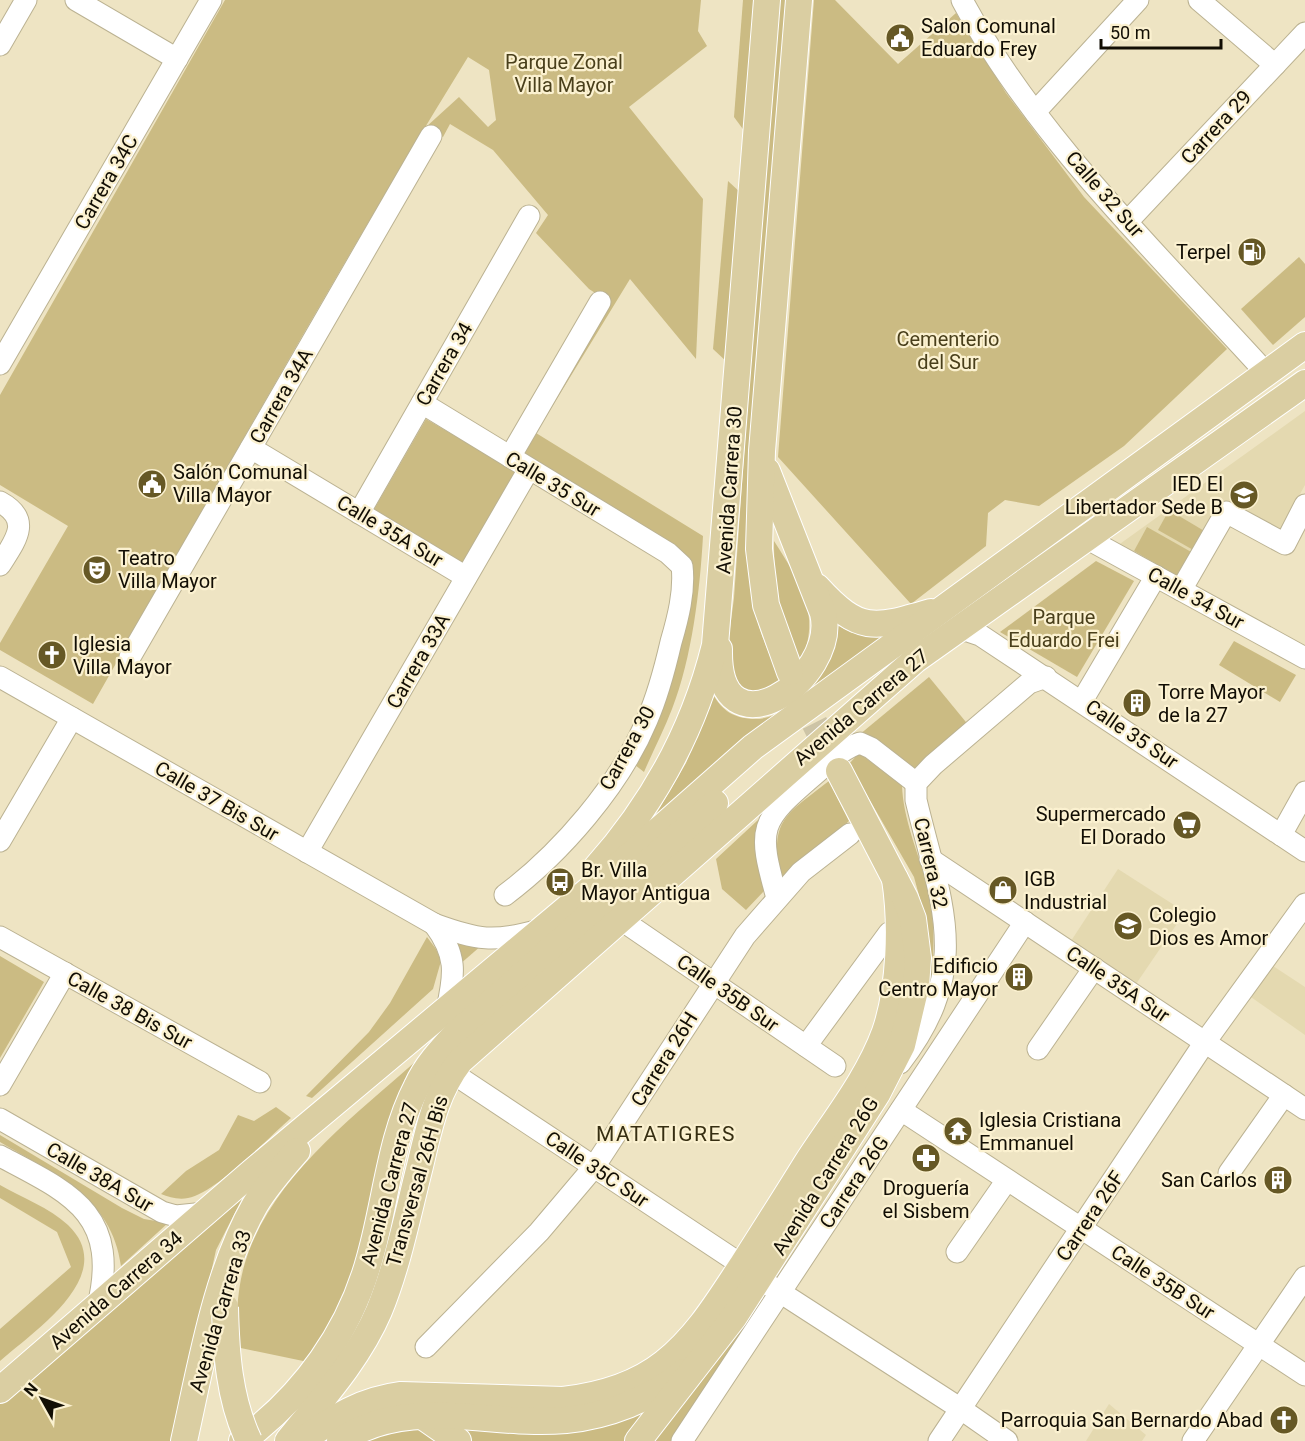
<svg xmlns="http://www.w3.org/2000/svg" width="1305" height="1441" font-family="Roboto,sans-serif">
<rect width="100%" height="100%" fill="#eee4c3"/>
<g fill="#e4d9b0">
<path d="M1305,411V485L1279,532L1227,505L1181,581L1117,546Z"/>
<path d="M1118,869L1185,912L1136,984L1071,941Z"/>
<path d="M1270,964L1305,987V1035L1248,995Z"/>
<path d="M1109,1404L1146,1435L1142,1441H1086Z"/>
</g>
<g fill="#cbbb83">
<path d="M225,0H701L698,31L707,46L629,107L703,199L696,359L630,279L536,433L703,536C700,590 692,658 672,709C664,730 653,751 644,772L635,765L691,581L516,455L606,300L589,289L536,233L548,215L493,150L450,124L443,137L426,127L459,97L488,127L496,120L489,70L468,57C337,269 216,488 93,704L0,650V643L68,526L0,485V395Z"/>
<path d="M743,0H757L748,136L734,117Z"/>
<path d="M776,0H788L748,567C752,607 761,645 783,679L777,685L749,693L735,683L727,651L734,598Z"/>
<path d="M814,0H835L898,64L956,13L1006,93L1084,197L1227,349L1124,446L1039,506L1005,500L988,513L986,546L911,604L778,457Z"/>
<path d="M728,181L742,194L727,362L713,349Z"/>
<path d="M1299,257L1305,264V317L1273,345L1241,309Z"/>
<path d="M426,419L517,472L463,564L373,511Z"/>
<path d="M1169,510L1206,532L1195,551L1158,530Z"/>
<path d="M1147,527L1193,553L1179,577L1134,551Z"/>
<path d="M774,541C800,582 822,614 801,662C780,615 774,593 774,541Z"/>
<path d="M1096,561L1134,581L1077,677L1000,632Z"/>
<path d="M833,623L852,633L900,635L645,833L686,763L714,696C723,711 733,717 751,719C800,722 816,659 833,623Z"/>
<path d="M1234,641L1296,675L1280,702L1219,665Z"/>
<path d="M929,677L970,727L914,776L859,735Z"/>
<path d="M859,753L902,785C903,819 918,852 927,884C935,914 934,945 932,976L926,921L914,877L849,764Z"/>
<path d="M829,781L849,821L780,882C771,820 781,818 829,781Z"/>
<path d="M758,820L757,835L764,891L746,910L722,889L716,859Z"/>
<path d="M427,937L436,949L441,961L433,989L312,1098L306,1096L369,1032L390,1003Z"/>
<path d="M452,938L482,945L459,965Z"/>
<path d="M0,956L44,982L0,1058Z"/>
<path d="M415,1062L392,1112L373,1207L356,1270L329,1330L308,1362L236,1347C236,1323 237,1293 243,1270C266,1182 350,1120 415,1062Z"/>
<path d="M276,1107L291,1118C268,1138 216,1193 188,1198C178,1200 169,1197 161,1194L186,1171L219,1150L238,1115L254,1121Z"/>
<path d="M0,1135L122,1208L144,1219L168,1223L121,1266C112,1197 54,1174 0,1142Z"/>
<path d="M0,1185C21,1197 50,1208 68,1225C120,1275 34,1331 0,1361V1329L71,1267L57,1232L0,1198Z"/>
<path d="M247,1189L216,1250L174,1441H0V1400Z"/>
<path d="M746,1323L752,1327L677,1441H650Z"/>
<path d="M660,1400L629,1441H472L460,1424Z"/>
<path d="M415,1426L449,1441H354Z"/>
</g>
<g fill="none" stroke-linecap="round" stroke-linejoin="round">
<path stroke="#cdc4a6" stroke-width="26" stroke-dasharray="26 13" stroke-linecap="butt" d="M797,688L833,760"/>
<g stroke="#bbb292" stroke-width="23">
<g id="minor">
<path d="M76,0L177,59"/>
<path d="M962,0C1035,137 1163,259 1267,374"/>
<path d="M1199,0L1275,65"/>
<path d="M0,45L26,0"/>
<path d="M1035,112L1138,0"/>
<path d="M1127,222L1305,33"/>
<path d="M0,364L211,0"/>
<path d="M422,403L668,553L682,566C685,591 678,618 671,642C665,668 658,695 647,720C620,785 561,853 505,895"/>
<path d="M251,448L466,577"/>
<path d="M510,457L600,302"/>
<path d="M0,502C33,520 15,541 0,565"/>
<path d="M359,513L529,216"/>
<path d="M1086,538L1305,658"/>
<path d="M1181,590L1226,512L1285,544L1305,505"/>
<path d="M954,630L968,631L980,635L1305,851"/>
<path d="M130,657L431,136"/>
<path d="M0,677L434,924C478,940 493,943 539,930"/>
<path d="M1082,701L1156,576"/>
<path d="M1281,835L1305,792"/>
<path d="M0,841L72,718"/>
<path d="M307,852L529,469"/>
<path d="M930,859L1305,1109"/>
<path d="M777,898C757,827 759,822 814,775C828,763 843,748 860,743L871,748L916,783"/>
<path d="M620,919L835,1066"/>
<path d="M434,924C457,955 455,973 447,1009"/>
<path d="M0,937L260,1082"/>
<path d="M806,1046L889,933"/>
<path d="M1038,1049L1094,968"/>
<path d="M900,1063C974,967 941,905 916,800V783L933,765L1029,683L1046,677"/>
<path d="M451,1072L742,1265"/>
<path d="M0,1085L65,973"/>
<path d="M901,1110L1305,1375"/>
<path d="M0,1119L162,1212L176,1216L205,1213"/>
<path d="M0,1156C70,1193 120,1213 98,1306"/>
<path d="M1229,1173L1284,1095"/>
<path d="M957,1252L1007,1180"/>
<path d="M769,1285L961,1409L1007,1441"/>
<path d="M426,1347L539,1232L594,1167L745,936L801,872L850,834"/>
<path d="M682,1441L1025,922"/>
<path d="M939,1441L1205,1042L1305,904"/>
<path d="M1193,1441L1305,1277"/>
</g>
</g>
<g stroke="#fff" stroke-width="28">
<g id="major">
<path d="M817,587C859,633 873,629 931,612"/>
<path d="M719,649C717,760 839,680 823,613L767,471"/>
<path d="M790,672L766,605L759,549L762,451L799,0"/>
<path d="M596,868C654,803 694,730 715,645L767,0"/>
<path d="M0,1390L252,1172L619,865L753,747L1305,345"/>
<path d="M421,1415L458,1441"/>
<path d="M184,1441C201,1365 216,1273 255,1205C267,1185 282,1168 297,1151"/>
<path d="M242,1441C304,1395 350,1332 370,1257C386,1201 390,1138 417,1086C426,1066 441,1050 455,1035L715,803"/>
<path d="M288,1441C321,1400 358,1360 379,1311C398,1265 408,1213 420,1166C429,1128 436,1092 460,1061L915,660L1305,383"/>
<path d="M302,1441C334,1417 362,1400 401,1395L563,1400C598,1396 635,1386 664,1363C698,1336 719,1300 743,1264C764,1231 785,1198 806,1164C833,1122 868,1079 885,1032C900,988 902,924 895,879"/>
<path d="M340,1441C409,1395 490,1427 566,1420C607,1416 652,1399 684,1372"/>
<path d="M638,1441L734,1317L877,1094L902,1045L916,986L918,958L913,919L905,898L839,771"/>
</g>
</g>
<use href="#minor" stroke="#fff" stroke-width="21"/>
<use href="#major" stroke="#dacea2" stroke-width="26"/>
<g stroke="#fff" stroke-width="28" stroke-linecap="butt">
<path id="major-bridge" d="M225,1307C226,1352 229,1399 249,1441"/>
</g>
<use href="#major-bridge" stroke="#dacea2" stroke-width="26"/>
</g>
<defs>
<g id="civic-disc" transform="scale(1.5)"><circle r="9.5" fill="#665825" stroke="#fbf1d0"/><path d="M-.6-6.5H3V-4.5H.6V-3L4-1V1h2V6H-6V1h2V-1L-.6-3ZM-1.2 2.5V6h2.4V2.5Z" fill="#fff"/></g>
<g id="fuel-disc" transform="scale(1.5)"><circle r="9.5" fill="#665825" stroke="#fbf1d0"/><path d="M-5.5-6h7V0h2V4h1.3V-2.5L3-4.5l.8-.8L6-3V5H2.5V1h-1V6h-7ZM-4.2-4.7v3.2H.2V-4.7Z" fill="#fff"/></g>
<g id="school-disc" transform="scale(1.5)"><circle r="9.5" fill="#665825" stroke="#fbf1d0"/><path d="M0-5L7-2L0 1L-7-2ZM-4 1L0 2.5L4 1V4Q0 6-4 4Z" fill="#fff"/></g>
<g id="theatre-disc" transform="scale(1.5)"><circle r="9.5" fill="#665825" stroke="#fbf1d0"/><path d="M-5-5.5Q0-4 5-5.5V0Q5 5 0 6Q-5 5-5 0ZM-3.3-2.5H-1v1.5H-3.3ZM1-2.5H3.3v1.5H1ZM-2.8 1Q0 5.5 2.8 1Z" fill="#fff"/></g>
<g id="church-disc" transform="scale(1.5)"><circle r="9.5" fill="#665825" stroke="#fbf1d0"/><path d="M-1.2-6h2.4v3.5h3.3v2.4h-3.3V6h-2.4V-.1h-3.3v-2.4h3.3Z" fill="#fff"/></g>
<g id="building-disc" transform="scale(1.5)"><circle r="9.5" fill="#665825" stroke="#fbf1d0"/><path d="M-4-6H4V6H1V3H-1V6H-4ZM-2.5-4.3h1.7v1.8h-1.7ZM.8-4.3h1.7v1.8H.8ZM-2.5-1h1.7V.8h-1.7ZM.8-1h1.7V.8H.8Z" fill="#fff"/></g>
<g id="supermarket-disc" transform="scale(1.5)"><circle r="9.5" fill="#665825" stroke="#fbf1d0"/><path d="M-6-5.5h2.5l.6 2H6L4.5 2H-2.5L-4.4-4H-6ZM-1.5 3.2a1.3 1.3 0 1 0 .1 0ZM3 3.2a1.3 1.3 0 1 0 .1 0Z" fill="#fff"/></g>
<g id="bus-disc" transform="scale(1.5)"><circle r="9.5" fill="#665825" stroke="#fbf1d0"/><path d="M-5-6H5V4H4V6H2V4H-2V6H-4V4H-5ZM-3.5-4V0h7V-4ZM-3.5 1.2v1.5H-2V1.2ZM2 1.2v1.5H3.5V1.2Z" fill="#fff"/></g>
<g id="shop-disc" transform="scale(1.5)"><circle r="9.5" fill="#665825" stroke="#fbf1d0"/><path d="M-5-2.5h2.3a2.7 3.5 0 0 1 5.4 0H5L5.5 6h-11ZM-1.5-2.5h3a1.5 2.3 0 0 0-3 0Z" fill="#fff"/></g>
<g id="temple-disc" transform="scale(1.5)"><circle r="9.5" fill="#665825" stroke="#fbf1d0"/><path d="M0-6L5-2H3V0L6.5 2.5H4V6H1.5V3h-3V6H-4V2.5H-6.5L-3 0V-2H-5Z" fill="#fff"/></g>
<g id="pharmacy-disc" transform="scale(1.5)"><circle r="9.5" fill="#665825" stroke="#fbf1d0"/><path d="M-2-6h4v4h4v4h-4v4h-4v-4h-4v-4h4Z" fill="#fff"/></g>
</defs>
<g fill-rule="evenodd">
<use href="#civic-disc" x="900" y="38"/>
<use href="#fuel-disc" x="1252" y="252"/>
<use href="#civic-disc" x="152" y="484"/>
<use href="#school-disc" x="1244" y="495"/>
<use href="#theatre-disc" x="97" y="570"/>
<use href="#church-disc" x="52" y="655"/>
<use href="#building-disc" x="1137" y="703"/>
<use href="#supermarket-disc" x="1187" y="825"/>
<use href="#bus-disc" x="560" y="882"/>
<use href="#shop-disc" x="1003" y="890"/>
<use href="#school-disc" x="1128" y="926"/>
<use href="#building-disc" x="1019" y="977"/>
<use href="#temple-disc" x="958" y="1131"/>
<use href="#pharmacy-disc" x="926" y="1158"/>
<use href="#building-disc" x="1278" y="1180"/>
<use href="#church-disc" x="1284" y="1420"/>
</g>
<g text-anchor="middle" stroke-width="4.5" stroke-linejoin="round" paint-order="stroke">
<g font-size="20" fill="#120e04" stroke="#fbf1d0" text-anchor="start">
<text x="921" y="33">Salon Comunal<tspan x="921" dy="23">Eduardo Frey</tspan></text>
<text x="1231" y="259" text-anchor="end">Terpel</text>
<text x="173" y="479">Salón Comunal<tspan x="173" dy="23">Villa Mayor</tspan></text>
<text x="1223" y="491" text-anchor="end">IED El<tspan x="1223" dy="23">Libertador Sede B</tspan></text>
<text x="118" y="565">Teatro<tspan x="118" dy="23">Villa Mayor</tspan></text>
<text x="73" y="651">Iglesia<tspan x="73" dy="23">Villa Mayor</tspan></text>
<text x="1158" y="699">Torre Mayor<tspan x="1158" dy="23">de la 27</tspan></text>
<text x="1166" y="821" text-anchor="end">Supermercado<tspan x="1166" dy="23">El Dorado</tspan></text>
<text x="581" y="877">Br. Villa<tspan x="581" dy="23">Mayor Antigua</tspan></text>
<text x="1024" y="886">IGB<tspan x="1024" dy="23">Industrial</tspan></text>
<text x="1149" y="922">Colegio<tspan x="1149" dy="23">Dios es Amor</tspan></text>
<text x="998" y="973" text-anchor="end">Edificio<tspan x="998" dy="23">Centro Mayor</tspan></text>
<text x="979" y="1127">Iglesia Cristiana<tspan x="979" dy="23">Emmanuel</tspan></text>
<text x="1257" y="1187" text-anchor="end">San Carlos</text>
<text x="926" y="1195" text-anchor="middle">Droguería<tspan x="926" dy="23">el Sisbem</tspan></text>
<text x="1263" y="1427" text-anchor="end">Parroquia San Bernardo Abad</text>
</g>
<g font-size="20" fill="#493f1b" stroke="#fbf1d0">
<text x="564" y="69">Parque Zonal<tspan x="564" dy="23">Villa Mayor</tspan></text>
<text x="948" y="346">Cementerio<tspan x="948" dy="23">del Sur</tspan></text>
<text x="1064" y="624">Parque<tspan x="1064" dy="23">Eduardo Frei</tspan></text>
</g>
<g font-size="20" fill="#120e04" stroke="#fbf1d0">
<text transform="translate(1216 127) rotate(-47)" y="7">Carrera 29</text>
<text transform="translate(106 182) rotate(-60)" y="7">Carrera 34C</text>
<text transform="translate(1105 194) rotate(49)" y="7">Calle 32 Sur</text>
<text transform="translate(444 364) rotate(-60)" y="7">Carrera 34</text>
<text transform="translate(281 396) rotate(-60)" y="7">Carrera 34A</text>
<text transform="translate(553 484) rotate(31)" y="7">Calle 35 Sur</text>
<text transform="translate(729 490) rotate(-86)" y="7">Avenida Carrera 30</text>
<text transform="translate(390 531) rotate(31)" y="7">Calle 35A Sur</text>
<text transform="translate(1196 598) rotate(29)" y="7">Calle 34 Sur</text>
<text transform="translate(418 661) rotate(-60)" y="7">Carrera 33A</text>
<text transform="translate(861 707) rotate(-40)" y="7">Avenida Carrera 27</text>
<text transform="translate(1132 734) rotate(34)" y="7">Calle 35 Sur</text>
<text transform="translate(627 748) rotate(-61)" y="7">Carrera 30</text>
<text transform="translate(217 801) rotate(30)" y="7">Calle 37 Bis Sur</text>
<text transform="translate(931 863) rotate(77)" y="7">Carrera 32</text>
<text transform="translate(1118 984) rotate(34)" y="7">Calle 35A Sur</text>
<text transform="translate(728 993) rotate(35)" y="7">Calle 35B Sur</text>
<text transform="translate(130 1010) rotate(29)" y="7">Calle 38 Bis Sur</text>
<text transform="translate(664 1059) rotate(-58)" y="7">Carrera 26H</text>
<text transform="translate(597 1169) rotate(34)" y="7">Calle 35C Sur</text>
<text transform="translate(825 1176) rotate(-58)" y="7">Avenida Carrera 26G</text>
<text transform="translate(100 1177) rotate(30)" y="7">Calle 38A Sur</text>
<text transform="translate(417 1181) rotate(-74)" y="7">Transversal 26H Bis</text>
<text transform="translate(854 1182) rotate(-56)" y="7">Carrera 26G</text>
<text transform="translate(389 1184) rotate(-75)" y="7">Avenida Carrera 27</text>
<text transform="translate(1090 1216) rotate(-56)" y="7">Carrera 26F</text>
<text transform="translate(1163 1282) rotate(33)" y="7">Calle 35B Sur</text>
<text transform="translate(116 1290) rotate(-41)" y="7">Avenida Carrera 34</text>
<text transform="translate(220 1311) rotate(-73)" y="7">Avenida Carrera 33</text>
</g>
<g font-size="21" letter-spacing="1.5" fill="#362e12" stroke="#fbf1d0">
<text x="666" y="1141">MATATIGRES</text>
</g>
</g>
<g transform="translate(42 1399) rotate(310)" stroke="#fbf1d0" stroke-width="4.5" paint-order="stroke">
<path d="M0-4.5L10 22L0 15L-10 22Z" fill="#120e04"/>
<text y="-9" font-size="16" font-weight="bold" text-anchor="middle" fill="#120e04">N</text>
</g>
<path d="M1101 39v9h120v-9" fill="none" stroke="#120e04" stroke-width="3"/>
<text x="1110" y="39" font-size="18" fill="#120e04" stroke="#fbf1d0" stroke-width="4.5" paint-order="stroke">50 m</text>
</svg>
